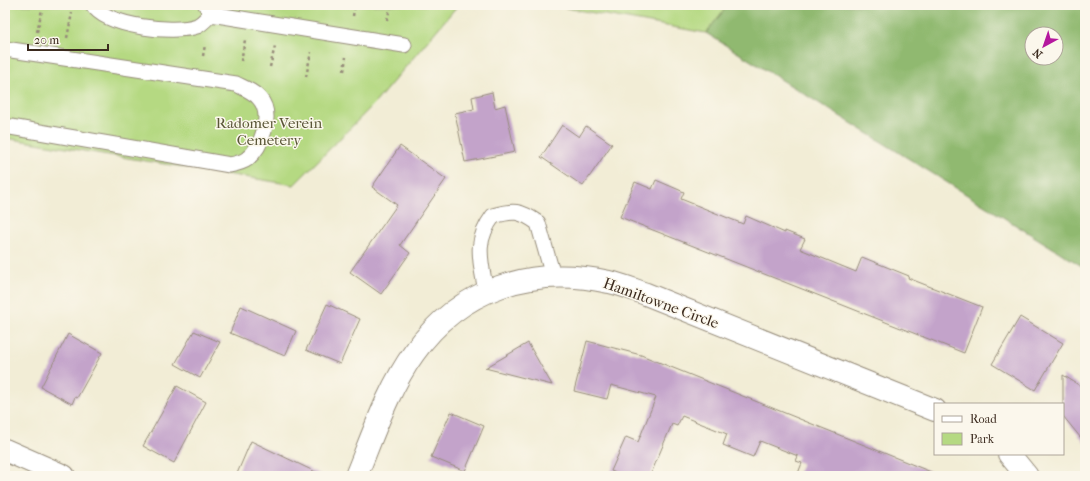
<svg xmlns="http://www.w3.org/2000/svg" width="1090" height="481" font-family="'IM FELL French Canon',serif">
<rect width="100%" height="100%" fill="#fbf7ec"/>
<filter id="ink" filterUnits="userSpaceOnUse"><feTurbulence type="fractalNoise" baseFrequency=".025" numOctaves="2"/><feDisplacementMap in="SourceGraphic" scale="8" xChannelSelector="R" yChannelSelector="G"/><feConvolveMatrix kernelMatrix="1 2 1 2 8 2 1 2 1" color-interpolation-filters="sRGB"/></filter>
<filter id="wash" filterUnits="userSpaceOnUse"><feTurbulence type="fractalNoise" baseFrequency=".012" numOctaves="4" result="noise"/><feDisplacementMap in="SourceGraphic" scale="16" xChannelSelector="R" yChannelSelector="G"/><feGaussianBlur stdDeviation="0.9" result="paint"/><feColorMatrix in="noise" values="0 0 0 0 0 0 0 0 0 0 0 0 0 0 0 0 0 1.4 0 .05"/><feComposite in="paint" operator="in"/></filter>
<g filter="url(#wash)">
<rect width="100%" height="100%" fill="#f2edd6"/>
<g fill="#b5d982" stroke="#788250">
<path d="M5,5H458L375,103L294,185L5,138Z"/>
<path d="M550,5H728L706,33Z"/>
</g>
<path fill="#90b970" stroke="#667247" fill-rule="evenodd" d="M728,5H1085V268L706,33ZM1032,34H1056V58H1032Z"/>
<g id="blocks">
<g fill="#c3a3ca">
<path d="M492,92L495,108L505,105L515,152L465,162L455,113L474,109L472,97Z"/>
<path d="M562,125L579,137L586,126L612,144L583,186L541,157Z"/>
<path d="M400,146L446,179L400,245L410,253L381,294L350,272L397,205L372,187Z"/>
<path d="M656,180L684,192L681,199L743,224L746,216L785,233V231L805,239L800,249L856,272L862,257L909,276L908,278L982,307L964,353L620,217L635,182L652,189Z"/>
<path d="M327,304L360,319L340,364L306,350Z"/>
<path d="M241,306L296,331L285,356L230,333Z"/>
<path d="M1020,317L1063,343L1035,390L992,364Z"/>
<path d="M194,331L220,342L200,378L175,364Z"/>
<path d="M68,334L102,353L77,398L75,397L72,404L41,387Z"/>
<path d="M587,341L641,355L941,476H797L802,463L796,461L798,456L760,441L753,457L723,445L727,434L682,416L677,426L672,424L650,476H623L611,471L626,437L638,442L656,397L611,385L607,399L574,391Z"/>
<path d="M528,343L552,385L485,368Z"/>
<path d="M1063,375L1085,389V443L1063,416Z"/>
<path d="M177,386L206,402L174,463L143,446Z"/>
<path d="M451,412L484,426L465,471L431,457Z"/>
<path d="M251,441L324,476H236Z"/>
</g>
</g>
</g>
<g filter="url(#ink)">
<use href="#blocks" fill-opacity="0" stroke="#968c7a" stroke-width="1"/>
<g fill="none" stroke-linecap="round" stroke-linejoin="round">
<g stroke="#968c7a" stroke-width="17">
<g id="service">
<path d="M93,5C107,27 174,34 197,26C202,24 207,18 211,14"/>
<path d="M206,5L211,14L404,45"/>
<path d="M5,49L236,84C244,88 253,91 259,98C274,114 262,147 247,159C243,162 235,164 230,165L5,126"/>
<path d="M486,292C481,261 473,243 493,216C513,210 520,210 538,223L553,276"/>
</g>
</g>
<g stroke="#968c7a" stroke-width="24">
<g id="minor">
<path d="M5,450L64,476"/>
<path d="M1009,454L1027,476"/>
<path d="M356,476C373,435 388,389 414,353C460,288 532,265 609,282C621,284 634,290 646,294L935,410"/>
</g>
</g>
<g stroke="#968c7a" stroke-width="2.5" stroke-dasharray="3 3" stroke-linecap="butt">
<path d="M5,7L6,5"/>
<path d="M353,16L355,5"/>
<path d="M387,20L391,5"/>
<path d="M37,32L43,5"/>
<path d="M67,38L72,13"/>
<path d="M203,56L205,45"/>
<path d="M241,61L245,40"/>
<path d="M270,67L275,46"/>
<path d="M344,71L346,57"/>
<path d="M306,77L311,52"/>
</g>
<use href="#service" stroke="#fff" stroke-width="15"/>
<use href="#minor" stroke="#fff" stroke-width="22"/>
</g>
</g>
<g text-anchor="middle" stroke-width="3" stroke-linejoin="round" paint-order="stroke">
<g font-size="15" fill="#5a5637" stroke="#fbf7ec">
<text x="269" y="128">Radomer Verein<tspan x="269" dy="17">Cemetery</tspan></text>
</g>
<g font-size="15" fill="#3b2a1e" stroke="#fbf7ec">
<text transform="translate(661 303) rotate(20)" y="5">Hamiltowne Circle</text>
</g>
</g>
<rect width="1090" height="481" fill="none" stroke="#fbf7ec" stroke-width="20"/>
<rect x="934" y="403" width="130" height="52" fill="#fbf7ec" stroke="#aea59a"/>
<rect x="942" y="416" width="20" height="6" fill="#ffffff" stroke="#aea59a"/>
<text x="970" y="423" font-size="12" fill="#3b2a1e">Road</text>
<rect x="942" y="433" width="20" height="12" fill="#b5d982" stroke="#aea59a"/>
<text x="970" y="443" font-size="12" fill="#3b2a1e">Park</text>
<g transform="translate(1044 46) rotate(220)"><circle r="19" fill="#fbf7ec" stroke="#aea59a"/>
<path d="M0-3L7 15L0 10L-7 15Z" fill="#b5179e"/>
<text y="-6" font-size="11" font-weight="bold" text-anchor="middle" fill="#3b2a1e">N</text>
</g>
<path d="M28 44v6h80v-6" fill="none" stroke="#3b2a1e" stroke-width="2"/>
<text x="34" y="44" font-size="12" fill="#3b2a1e" stroke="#fbf7ec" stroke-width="3" paint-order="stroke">20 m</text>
</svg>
